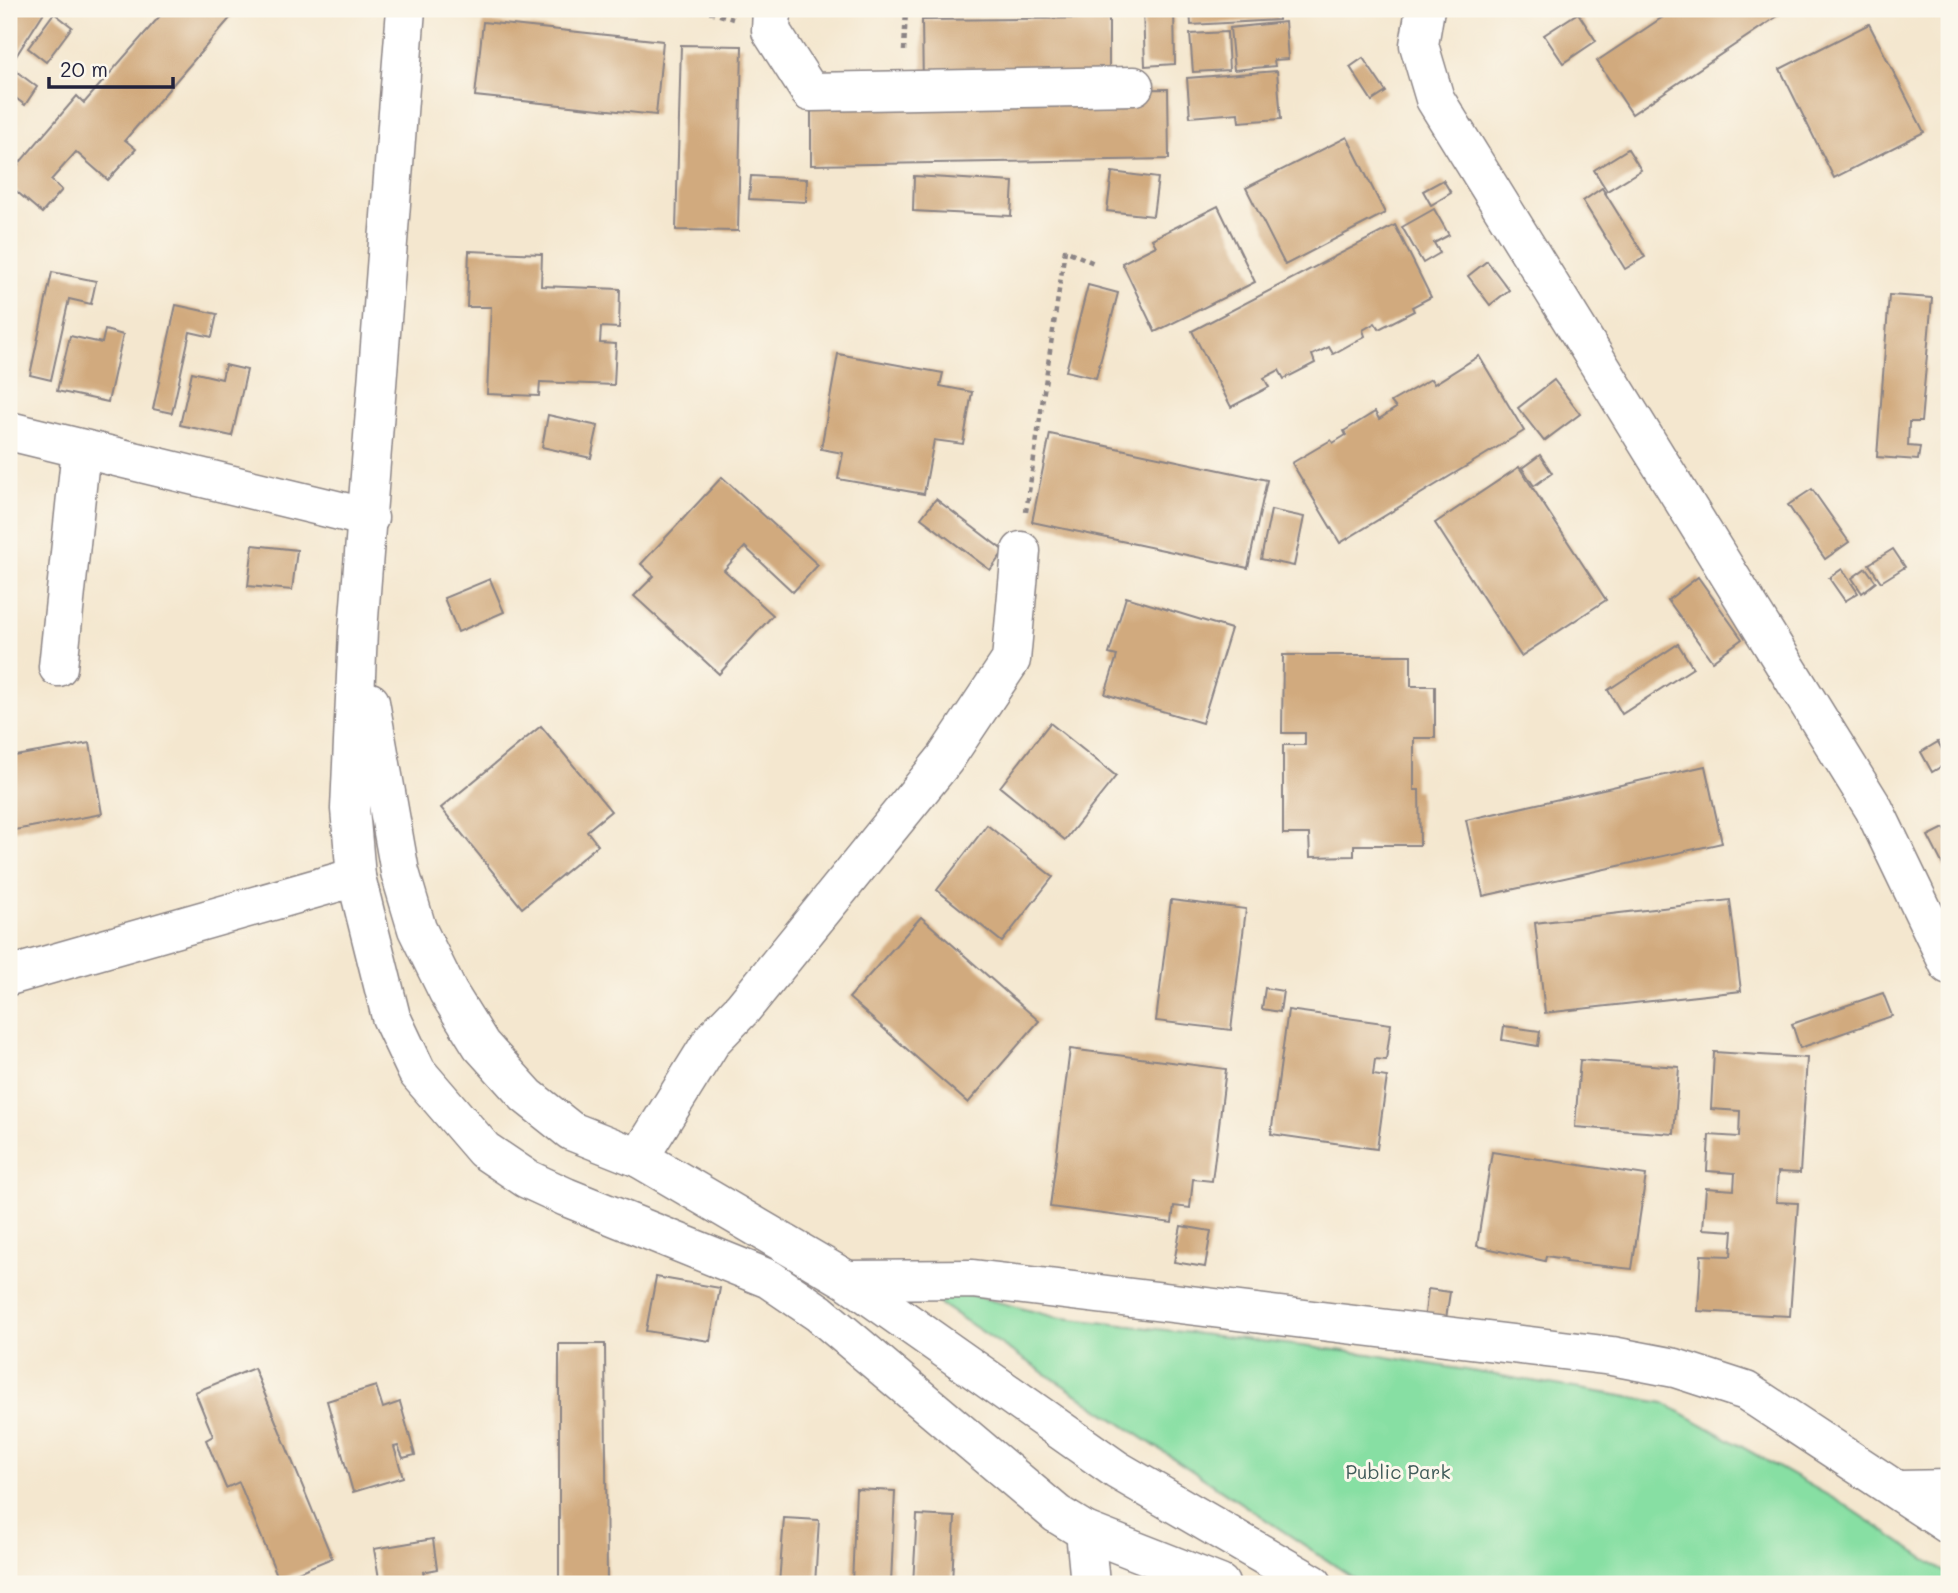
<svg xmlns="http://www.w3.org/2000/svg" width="1958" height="1593" font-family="Mali,sans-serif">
<rect width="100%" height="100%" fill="#fbf7ec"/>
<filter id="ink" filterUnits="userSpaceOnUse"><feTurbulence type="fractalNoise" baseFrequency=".0143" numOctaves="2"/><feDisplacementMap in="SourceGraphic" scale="14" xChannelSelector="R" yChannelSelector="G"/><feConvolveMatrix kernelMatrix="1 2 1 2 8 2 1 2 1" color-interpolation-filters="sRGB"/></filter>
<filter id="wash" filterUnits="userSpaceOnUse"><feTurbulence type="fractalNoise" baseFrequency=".00686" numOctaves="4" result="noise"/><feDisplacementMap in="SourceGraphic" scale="28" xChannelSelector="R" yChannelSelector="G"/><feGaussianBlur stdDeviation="1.57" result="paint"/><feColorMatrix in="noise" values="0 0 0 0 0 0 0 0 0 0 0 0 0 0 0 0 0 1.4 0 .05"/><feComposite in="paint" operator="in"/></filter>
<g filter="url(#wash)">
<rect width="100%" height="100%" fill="#f4e7cf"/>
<path fill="#87dfa3" stroke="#54806f" stroke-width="2" d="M898,1276L1055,1317L1369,1354L1664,1403L1847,1506L1949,1575V1584H1363Z"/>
<g id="blocks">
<g fill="#d1aa7e">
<path d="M9,9H46L9,67Z"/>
<path d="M166,9H238L125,140L136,149L108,180L76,152L51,180L62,190L42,213L9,185V175L77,96L84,103Z"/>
<path d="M913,9H991V14L913,13Z"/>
<path d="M1143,9H1174L1175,64L1145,66Z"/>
<path d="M1190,9H1278V20L1191,25Z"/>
<path d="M1675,9H1788L1632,114L1597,61Z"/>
<path d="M54,13L72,27L46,62L28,48Z"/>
<path d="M1578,13L1596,41L1563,63L1544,35Z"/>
<path d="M1109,18V84L923,87L922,20Z"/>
<path d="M483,22L663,41L656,115L475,96Z"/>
<path d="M1285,22L1288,59L1274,60L1275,66L1234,70L1230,28Z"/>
<path d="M1869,24L1924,132L1834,178L1780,69Z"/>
<path d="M1227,32L1229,70L1193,72L1190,34Z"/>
<path d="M681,45L742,46L738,231L676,230Z"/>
<path d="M1363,58L1386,92L1372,101L1350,67Z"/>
<path d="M16,71L37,87L25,105L9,93V80Z"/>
<path d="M1277,71L1281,119L1239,122L1238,113L1190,117L1187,78Z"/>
<path d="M1168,89L1169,159L811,165V94Z"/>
<path d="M1347,137L1385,213L1285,265L1246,188Z"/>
<path d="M1628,149L1641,170L1607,191L1594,170Z"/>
<path d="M1112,172L1158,178L1153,216L1107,211Z"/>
<path d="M751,176L807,179L806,202L749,199Z"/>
<path d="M914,176L1013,182L1011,216L913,211Z"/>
<path d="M1443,180L1451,193L1431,205L1423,191Z"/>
<path d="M1602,188L1645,257L1625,269L1583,201Z"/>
<path d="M1218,206L1255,282L1155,332L1122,263L1156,246L1152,239Z"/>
<path d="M1434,209L1449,235L1434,243L1440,253L1423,263L1402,227Z"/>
<path d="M1395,225L1431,297L1412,307L1414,311L1379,329L1375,323L1363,330L1365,336L1333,354L1329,347L1312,355L1315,363L1284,379L1279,370L1264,378L1269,387L1231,407L1192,331Z"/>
<path d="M469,251L542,254L541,286L620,289L619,328L601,327L600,343L616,344L614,385L540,382L539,396L487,394L491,307H467Z"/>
<path d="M1487,261L1509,290L1490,305L1468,276Z"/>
<path d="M52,272L96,281L91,304L69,299L51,380L30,375Z"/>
<path d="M1088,285L1118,293L1096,378L1066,371Z"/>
<path d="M1889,295L1932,298L1921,422H1909L1908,446L1920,447L1918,460L1877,457Z"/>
<path d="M176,305L217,314L212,337L190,332L172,413L153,409Z"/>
<path d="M105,330L123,335L108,402L57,391L70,336L102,343Z"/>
<path d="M838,354L943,373L940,386L972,392L963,444L934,440L924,494L838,479L843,453L821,449Z"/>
<path d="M1479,356L1524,431L1340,543L1292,463L1331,440L1333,443L1346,435L1344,431L1375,412L1379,419L1396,408L1391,402L1431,379L1434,384Z"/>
<path d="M225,365L247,370L232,436L180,425L192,372L222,379Z"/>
<path d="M1554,380L1580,414L1544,441L1518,408Z"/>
<path d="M548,415L598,426L591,458L542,447Z"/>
<path d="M1050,434L1267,480L1248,568L1032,522Z"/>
<path d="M1540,455L1552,473L1534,486L1522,468Z"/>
<path d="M1519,467L1606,600L1521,656L1435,523Z"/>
<path d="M722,477L818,565L793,592L745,547L724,570L773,615L719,674L634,596L654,576L641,564Z"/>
<path d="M1812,489L1849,542L1825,559L1788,505Z"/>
<path d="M936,499L1004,551L990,570L921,518Z"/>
<path d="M1271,510L1304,517L1294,566L1261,559Z"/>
<path d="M253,545L297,550L292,590L248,586Z"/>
<path d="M1893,549L1905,567L1881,582L1869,564Z"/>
<path d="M1866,568L1876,582L1862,593L1852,578Z"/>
<path d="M1842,569L1858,593L1845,601L1829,578Z"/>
<path d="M1698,577L1742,639L1712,661L1668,600Z"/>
<path d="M490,579L504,612L458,632L444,598Z"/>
<path d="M1126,597L1231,629L1202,723L1105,694L1117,656L1109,654Z"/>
<path d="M1678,644L1693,668L1622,714L1608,690Z"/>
<path d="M1283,655H1411V686H1435V738H1414V790H1419L1420,845H1354V856L1310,857L1309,834H1283V745H1305V733H1282Z"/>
<path d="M1050,723L1116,776L1065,840L1000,787Z"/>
<path d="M541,726L611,811L587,831L598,845L522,908L441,808Z"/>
<path d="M1938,742L1949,762L1932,772L1921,752Z"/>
<path d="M90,743L102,814L9,831V757Z"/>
<path d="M1705,766L1722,843L1483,896L1466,820Z"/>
<path d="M987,825L1053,877L1002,942L937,890Z"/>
<path d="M1944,828L1947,833L1949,832V867L1945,869L1928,836Z"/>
<path d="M1171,900L1246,909L1231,1030L1156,1021Z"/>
<path d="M1730,900L1741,991L1545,1013L1535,923Z"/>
<path d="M921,917L1039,1021L968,1103L849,998Z"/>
<path d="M1265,988L1283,991L1280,1012L1262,1009Z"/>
<path d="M1883,993L1892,1016L1800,1048L1792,1024Z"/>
<path d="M1288,1010L1391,1024L1386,1060L1375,1059L1373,1075L1387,1077L1377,1149L1271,1134Z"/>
<path d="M1504,1026L1540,1031L1538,1046L1502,1040Z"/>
<path d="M1070,1049L1226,1069L1212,1181L1193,1179L1190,1208L1174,1206L1172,1223L1050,1207Z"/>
<path d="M1714,1052L1807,1058L1800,1173L1778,1172L1776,1202L1798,1203L1790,1316L1698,1311L1701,1255L1731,1256L1733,1231L1703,1229L1706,1188L1734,1190L1735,1173L1707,1171L1709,1135L1739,1137L1740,1111L1711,1109Z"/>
<path d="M1580,1060L1679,1067L1674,1134L1575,1127Z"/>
<path d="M1492,1152L1646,1175L1632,1269L1565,1262L1566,1259L1546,1256L1545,1261L1477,1246Z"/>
<path d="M1181,1226L1211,1231L1205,1267L1174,1262Z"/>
<path d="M656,1277L720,1288L710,1341L646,1331Z"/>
<path d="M1428,1289L1450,1292L1445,1325L1424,1321Z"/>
<path d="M559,1344H605L607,1584H559Z"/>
<path d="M254,1368L332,1558L279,1580L239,1482L226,1488L206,1440L213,1436L195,1392Z"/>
<path d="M376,1386L383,1408L400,1402L415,1455L403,1458L398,1446L394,1447L403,1477L353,1492L327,1401Z"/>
<path d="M856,1489L895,1491L891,1584H852Z"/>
<path d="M917,1515L955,1517L952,1584H913Z"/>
<path d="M784,1518L819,1520L815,1584H779Z"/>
<path d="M433,1539L437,1569L423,1572L425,1584H380L374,1549Z"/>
</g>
</g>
</g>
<g filter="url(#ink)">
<use href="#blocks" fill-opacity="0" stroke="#8b8485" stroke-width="2"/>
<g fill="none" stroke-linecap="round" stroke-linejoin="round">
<g stroke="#8b8485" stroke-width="41">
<g id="minor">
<path d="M772,9L771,31L810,92L1134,86"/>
<path d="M1425,9L1419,45L1435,99L1874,809L1949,965"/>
<path d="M9,431L369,518"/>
<path d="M58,667L81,449"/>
<path d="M9,976L356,877"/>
<path d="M639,1158L713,1039L743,1008L945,759L1011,660L1021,551"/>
<path d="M847,1280L973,1279L1612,1356L1675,1368L1746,1391L1949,1525"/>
<path d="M1900,1490L1949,1489"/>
<path d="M1085,1531L1090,1584"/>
</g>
</g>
<g stroke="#8b8485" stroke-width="41">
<g id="major">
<path d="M406,9L358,631L350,809L356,877L391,1017L417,1072L484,1150L527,1179L566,1197L769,1279L819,1313L1057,1514L1085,1531L1220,1584"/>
<path d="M370,702L400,872L417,929L448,992L481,1045L527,1096L571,1131L639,1158L847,1280L1117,1470L1313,1584"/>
</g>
</g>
<g stroke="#8b8485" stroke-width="4.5" stroke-dasharray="5 5" stroke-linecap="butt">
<path d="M700,9L733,19"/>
<path d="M904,51L906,9"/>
<path d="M1026,512L1065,250L1096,264"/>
</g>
<use href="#minor" stroke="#fff" stroke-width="38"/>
<use href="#major" stroke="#fff" stroke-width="38"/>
</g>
</g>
<g text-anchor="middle" stroke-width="6" stroke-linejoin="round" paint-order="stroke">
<g font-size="19" fill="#405b5a" stroke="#fbf7ec">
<text x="1398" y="1479">Public Park</text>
</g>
</g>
<rect width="1958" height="1593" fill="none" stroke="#fbf7ec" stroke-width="35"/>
<path d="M49 77v10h124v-10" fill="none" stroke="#22223b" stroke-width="3.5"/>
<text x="60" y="77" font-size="21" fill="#22223b" stroke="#fbf7ec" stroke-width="5" paint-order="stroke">20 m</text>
</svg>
